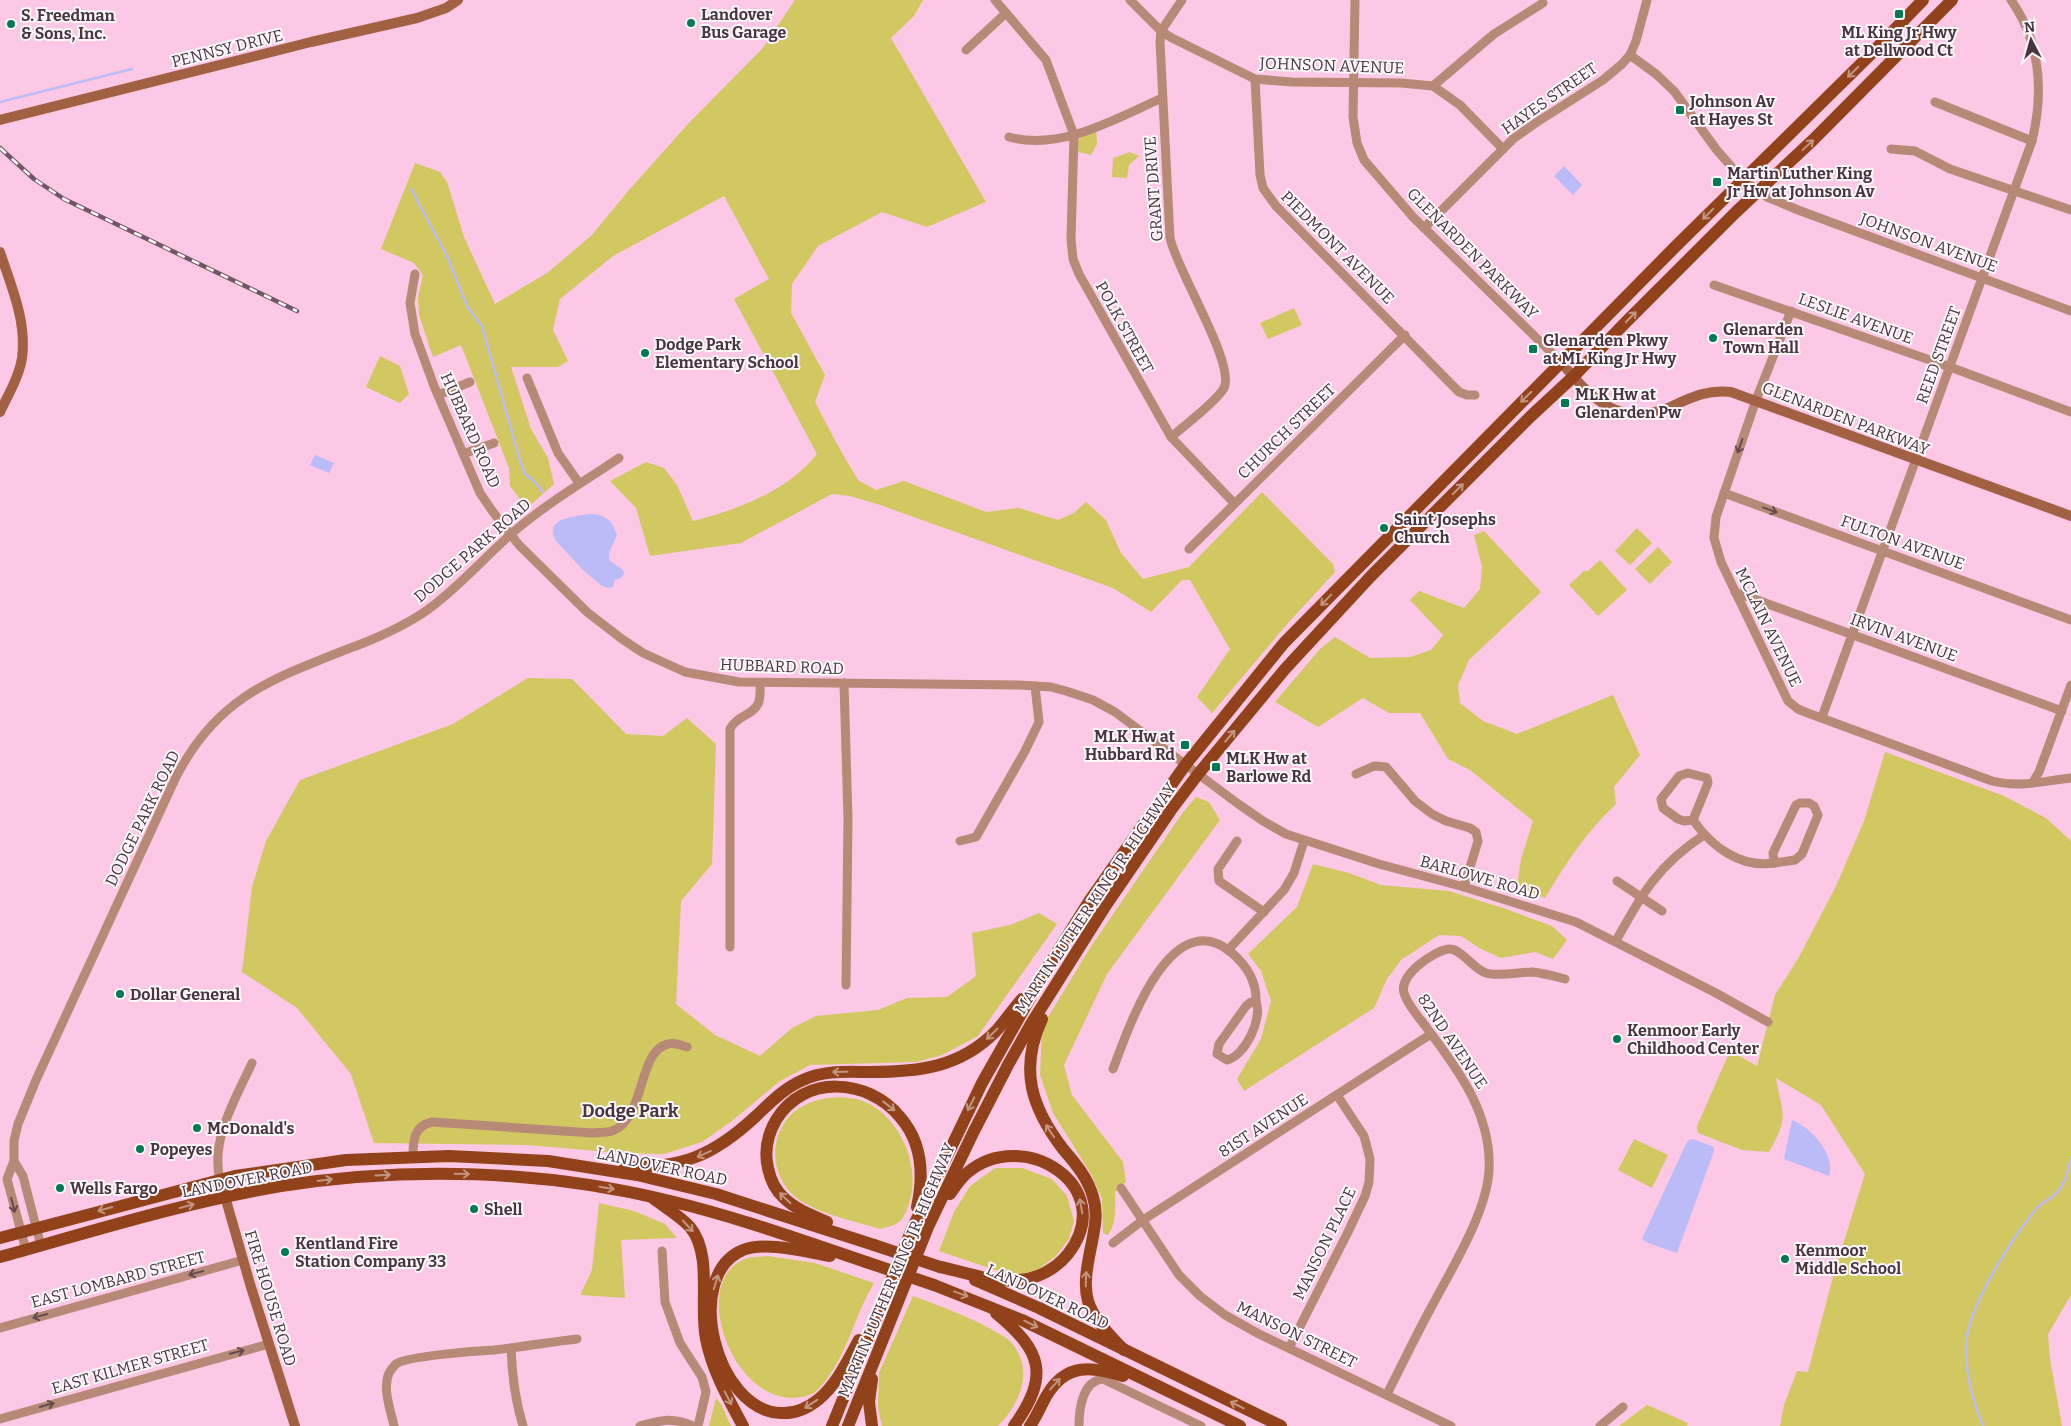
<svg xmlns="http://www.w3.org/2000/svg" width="2071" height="1426" font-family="Bitter,serif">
<rect width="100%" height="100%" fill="#fcc8e5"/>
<g fill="#d1c861">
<path d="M795,0H923L914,16L891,38L986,202L927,227L882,212L818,246L792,284L791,313L825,375L815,402L838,446L858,480L876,490L904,481L986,512L1019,508L1058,520L1074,513L1086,502L1106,520L1121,553L1143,579L1189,567L1262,492L1333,564L1335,572L1288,623L1212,713L1197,697L1230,649L1190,580H1182L1151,612L1113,588L880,505L850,496L832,494L741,543L650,556L636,508L610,481L646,462L664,468L677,485L693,521C737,510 788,491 817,454L734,299L769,279L724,196L613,256L560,299L553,330L568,361L558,367H511L531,429L548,458L554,484L527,508L510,486L509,468L461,345L433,357L419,315L418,297L423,275L414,263L381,249L415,163L440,172L447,182L464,237L495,304L547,273L591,236L629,190L687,125L762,49Z"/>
<path d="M1096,130L1097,144L1091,155L1079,152L1076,147L1080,135Z"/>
<path d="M1130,152L1139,156L1129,165L1127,178L1112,177L1113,158Z"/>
<path d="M1294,308L1302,325L1268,339L1260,323Z"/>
<path d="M380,356L400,366L409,394L400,403L366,387Z"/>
<path d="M1637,528L1652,543L1630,565L1615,551Z"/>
<path d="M1484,531L1541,592L1469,660L1458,685L1460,703L1483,721L1517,734L1613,695L1640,755L1614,787L1616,804C1586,832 1566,863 1545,898L1517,886L1521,859L1533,821L1470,770L1448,759L1420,713H1389L1363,698L1318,727L1275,702L1320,649L1335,637L1370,658L1410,657L1431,650L1443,635L1410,600L1419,591L1464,608L1480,589L1482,567L1474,535Z"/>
<path d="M1658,547L1672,562L1650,584L1635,569Z"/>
<path d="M1600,560L1627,590L1598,616L1569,585L1584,571H1588Z"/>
<path d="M528,678L572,679L626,734L663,736L687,718L716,744L712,864L681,901L676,1004L715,1035L760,1056L792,1028L816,1016L878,1010L907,998L947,997L976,976L972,933L1010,925L1039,913L1057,924L978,1036L942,1055L917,1062L810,1065L780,1081L732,1121L702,1142L664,1154L620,1153L527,1145L374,1143L351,1074L297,1008L242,972L252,887L266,841L300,780L453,724Z"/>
<path d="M1885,752L2004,796L2046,818L2071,841V1295L2048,1334L2050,1359L2062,1426H1780L1784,1405L1797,1371L1808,1372L1834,1273L1865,1174L1821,1105L1776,1078C1782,1115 1790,1115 1769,1152L1742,1150L1698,1133L1697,1126L1730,1051L1757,1066L1775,995L1799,957L1836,886L1864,821Z"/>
<path d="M1196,797L1209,802L1220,820L1107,974L1064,1065L1072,1095L1123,1162L1126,1182L1115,1192C1115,1206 1117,1223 1108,1235L1103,1233L1102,1199L1091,1174L1053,1113L1040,1075L1042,1027L1090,948L1181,815Z"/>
<path d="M1313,864L1349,873L1381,885L1449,891L1506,909L1552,926L1567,940L1553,959L1535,952L1501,958L1481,949L1461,936L1439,935L1401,960L1387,979L1374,1008L1244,1091L1237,1079L1261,1039L1271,1001L1261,971L1248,954L1297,907Z"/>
<path d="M840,1097C846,1098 854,1098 860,1100C895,1111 917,1156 912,1191C910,1201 907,1215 899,1222C894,1226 886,1227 880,1229C855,1221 812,1213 792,1194C765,1167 771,1120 807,1104C817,1099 829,1098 840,1097Z"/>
<path d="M1634,1139L1668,1155L1652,1188L1618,1170Z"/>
<path d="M995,1168H1022L1052,1179L1067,1196L1074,1221L1069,1239L1055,1257L1037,1270L1017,1275L995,1270L939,1251L954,1212L970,1186Z"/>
<path d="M599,1203L634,1211L665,1224L677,1238L621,1240L625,1298L580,1295L592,1270Z"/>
<path d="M768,1256L815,1263L874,1283C853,1317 845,1366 814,1393C741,1426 683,1283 745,1259C751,1256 761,1257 768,1256Z"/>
<path d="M913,1296C942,1307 971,1317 998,1333C1002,1335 1007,1338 1010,1341C1035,1369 1021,1403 998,1426H882L878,1408L879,1373Z"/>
<path d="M716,1398L721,1404L731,1426H709Z"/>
<path d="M1647,1405L1688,1423L1687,1426H1619Z"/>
</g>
<g fill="#bbbbf7">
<path d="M1564,166L1582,185L1573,195L1554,176Z"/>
<path d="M315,455L334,463L329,473L310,465Z"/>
<path d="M589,514C605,514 612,520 617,535L609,553V560L623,570L624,574L621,578L615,580L613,587L608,588L602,586L583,570L556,541C543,518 573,517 589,514Z"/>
<path d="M1792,1120C1810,1127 1836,1154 1829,1176L1784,1159Z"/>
<path d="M1693,1139L1714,1147V1151L1677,1253L1648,1243L1642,1239L1686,1144L1689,1140Z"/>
</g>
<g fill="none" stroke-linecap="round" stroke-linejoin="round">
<g stroke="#bbbbf7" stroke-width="2.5">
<path d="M0,102L132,69"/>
<path d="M411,189L447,256L467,306L482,326L519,457L525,474L534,481L543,492"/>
<path d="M1983,1426C1973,1402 1965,1371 1966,1345C1968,1306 2012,1238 2037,1208C2041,1203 2047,1201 2052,1197C2064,1188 2069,1170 2071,1157"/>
</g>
<g stroke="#b78976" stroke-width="9">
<path d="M995,0L1046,60L1074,135L1071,239L1073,259L1079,274L1171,437L1234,503"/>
<path d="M1130,0L1161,31L1172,38L1255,79L1292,82L1401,83L1433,86L1460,105L1503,149"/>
<path d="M1355,0L1353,117L1357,143L1364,160L1413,217L1561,362"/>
<path d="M966,50L1006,13"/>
<path d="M1630,55L1656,74L1674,91L1716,149L1743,180L1767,197L1798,210L2071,311"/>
<path d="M1255,79L1260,175L1263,188L1276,206L1459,392L1467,395H1475"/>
<path d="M1433,86L1494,34L1543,3"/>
<path d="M1935,102L2032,141"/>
<path d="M1009,137C1061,151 1115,119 1162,98"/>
<path d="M1891,149L1915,151L1950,169L2071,210"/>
<path d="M1424,228L1513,139L1534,124L1603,80L1622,64L1630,55L1636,41L1647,0"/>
<path d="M415,274L410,303L415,334L434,386L480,493L493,512L519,545L587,612L622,639L643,653L685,672L739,682L1019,685L1051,687L1066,691L1093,700L1115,712L1237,803L1263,821L1286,834L1379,864L1464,887L1576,922L1714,992L1768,1022"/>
<path d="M1714,285L1950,367L2071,412"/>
<path d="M1791,311L1756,400L1716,517L1714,538L1721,562L1788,701L1798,709L1805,712L1992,781C2020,788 2043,781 2071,778"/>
<path d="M527,378L558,453L579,483"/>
<path d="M438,395L470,382"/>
<path d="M1171,437C1184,426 1216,402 1224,388C1236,364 1176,269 1170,238L1160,42L1161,31L1182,0"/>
<path d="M463,454L494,443"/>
<path d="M1724,493L2071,620"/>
<path d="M1189,549L1405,335"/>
<path d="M1735,592L2062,711"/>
<path d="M844,683L848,818L846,985"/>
<path d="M1822,717L2032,141C2044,91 2041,43 2011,0"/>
<path d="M1688,773L1707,778L1708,783L1693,820L1684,821L1678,819L1663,808L1661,799L1679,776Z"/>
<path d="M1356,774L1374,766L1386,767L1415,801L1432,814L1446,821L1470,828L1476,832L1478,841L1464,887"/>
<path d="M2033,782L2039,772L2071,685"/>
<path d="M1800,803H1809L1814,806L1818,815L1802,854L1795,860L1774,863L1773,853L1796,805Z"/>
<path d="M1693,820C1712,847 1740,868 1774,863"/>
<path d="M960,841L976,837L1025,751L1039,722L1035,686"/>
<path d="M1237,841L1218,869L1219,881L1264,912"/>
<path d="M1617,881L1662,911"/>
<path d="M1616,941C1641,895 1658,865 1704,835"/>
<path d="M730,947V729C737,715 752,716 758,704C761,698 760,690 760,683"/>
<path d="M1228,950L1284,890L1294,873L1304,841"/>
<path d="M1251,1002H1256C1263,1018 1245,1056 1227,1060L1217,1054L1219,1044L1246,1006Z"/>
<path d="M1113,1069C1128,1030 1170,901 1232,953C1247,966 1257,981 1256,1002"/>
<path d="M413,1156C413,1140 414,1126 432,1122L593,1133C599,1132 606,1133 612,1131C646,1119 637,1051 668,1044C674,1042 681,1045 687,1047"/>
<path d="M14,1161L23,1176L41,1246"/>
<path d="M220,1179C210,1140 236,1098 252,1063"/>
<path d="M1121,1188L1179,1275L1200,1296L1225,1315L1259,1334L1451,1426"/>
<path d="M1113,1243L1143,1220L1431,1034"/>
<path d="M26,1250L7,1179L14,1161V1141L18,1124L36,1080L175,779C215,700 266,681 345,650C373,640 401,628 426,611C457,589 482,560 510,535C544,505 582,483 619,458"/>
<path d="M662,1251L665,1302L680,1343L702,1377L706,1392L698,1426"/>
<path d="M0,1328L243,1260"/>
<path d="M511,1348C512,1375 515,1400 523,1426"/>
<path d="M1289,1348L1347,1234L1365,1196L1369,1182L1370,1159L1364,1136L1337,1095"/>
<path d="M1387,1394C1402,1365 1416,1335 1432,1306C1452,1268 1486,1214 1489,1171C1492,1116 1460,1072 1429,1031C1421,1019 1408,1007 1404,993C1399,975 1433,951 1449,949C1461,948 1473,969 1486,973C1501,977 1517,972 1532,972C1543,973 1554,976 1565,979"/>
<path d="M0,1419L269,1344"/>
<path d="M394,1426C391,1411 382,1389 389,1373C390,1371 394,1366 396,1364C407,1356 476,1351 494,1350C522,1347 549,1342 577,1339"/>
<path d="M640,1426C662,1420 672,1417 693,1426"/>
<path d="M1079,1426C1079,1410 1082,1381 1103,1379L1201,1426"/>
<path d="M1600,1426L1623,1407"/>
</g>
<g stroke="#a36144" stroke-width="10">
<path d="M0,120L311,42L417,18L446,8L458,0"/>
<path d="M0,252C11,286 27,321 22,358C19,377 8,395 0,412"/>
<path d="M1561,362C1589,397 1619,428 1668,408C1690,398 1707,389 1731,392L2071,516"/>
<path d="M220,1179L250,1284L295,1426"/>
</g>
<g stroke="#92421a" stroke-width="12">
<path d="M1042,1019C1019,1069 1031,1107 1063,1149C1075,1163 1088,1178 1093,1197C1098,1212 1095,1226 1092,1242C1080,1298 1083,1308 1124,1350"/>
<path d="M625,1167C682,1168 713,1156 755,1117C770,1103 784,1088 803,1080C824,1070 847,1072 870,1072C918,1072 960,1068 996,1031C1005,1021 1013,1009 1022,999"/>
<path d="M654,1199C666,1208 680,1216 690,1227C713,1255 699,1305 706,1339C712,1370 728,1398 743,1426"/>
<path d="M827,1222C812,1215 795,1209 784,1198C775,1190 770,1178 768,1168C764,1151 768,1134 776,1120C804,1074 868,1078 900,1117C922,1142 924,1175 917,1207"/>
<path d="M0,1238L235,1176L346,1160L449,1156L548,1161L637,1175L716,1194L874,1245"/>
<path d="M830,1256C805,1252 767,1241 743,1250C682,1275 715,1411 781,1413C795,1414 808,1408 819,1399C837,1384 848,1360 859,1340"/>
<path d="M0,1257C93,1231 186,1202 281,1186C409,1166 543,1170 670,1201C737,1217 801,1240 866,1262"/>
<path d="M940,1267C965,1272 993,1283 1019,1280C1037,1279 1056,1269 1068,1254C1120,1187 1023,1125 967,1173C960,1179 955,1187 950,1194"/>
<path d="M975,1280L1039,1308L1281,1426"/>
<path d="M934,1285L1022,1320L1240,1426"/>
<path d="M996,1313C1042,1351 1050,1375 1014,1426"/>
<path d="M872,1379L869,1402L872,1426"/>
<path d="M832,1426L912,1229L982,1083L1046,970L1090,900L1186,764L1284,643L1676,246L1870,55L1923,0"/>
<path d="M848,1426L928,1227L973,1133L1008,1065L1031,1024L1106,905L1171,810L1199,773L1285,669L1371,576L1531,416L1573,377L1624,324L1736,212L1813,140L1952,0"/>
<path d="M1030,1426C1037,1416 1041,1405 1047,1395C1066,1363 1092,1366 1123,1376"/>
</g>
<g stroke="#725666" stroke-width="4.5">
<path id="rail" d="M0,148L34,179L64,199L297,311"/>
</g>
<use href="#rail" stroke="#fef9fc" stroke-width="2.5" stroke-dasharray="8" stroke-linecap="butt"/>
<g stroke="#92421a" stroke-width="12">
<path d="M874,1245L940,1267"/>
<path d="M866,1262L934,1285"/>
</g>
</g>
<defs><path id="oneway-shaft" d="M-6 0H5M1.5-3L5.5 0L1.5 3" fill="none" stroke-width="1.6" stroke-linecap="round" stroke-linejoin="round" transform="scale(1.25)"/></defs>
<g stroke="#c39480">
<use href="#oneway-shaft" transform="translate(1853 72) rotate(136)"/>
<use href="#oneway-shaft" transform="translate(1808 145) rotate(-43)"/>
<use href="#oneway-shaft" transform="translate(1708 214) rotate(135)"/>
<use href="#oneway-shaft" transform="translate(1631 317) rotate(-45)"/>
<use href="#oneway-shaft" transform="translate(1526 397) rotate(135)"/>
<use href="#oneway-shaft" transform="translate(1458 489) rotate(-45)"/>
<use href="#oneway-shaft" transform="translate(1326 600) rotate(134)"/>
<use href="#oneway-shaft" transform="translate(1230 736) rotate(-50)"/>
<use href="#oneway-shaft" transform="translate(992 1034) rotate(136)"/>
<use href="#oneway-shaft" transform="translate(840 1072) rotate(179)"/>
<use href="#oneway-shaft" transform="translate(971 1104) rotate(117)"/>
<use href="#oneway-shaft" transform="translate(889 1106) rotate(38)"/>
<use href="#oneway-shaft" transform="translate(1050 1131) rotate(-124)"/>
<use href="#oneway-shaft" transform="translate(704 1154) rotate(155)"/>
<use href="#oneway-shaft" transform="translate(462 1174) rotate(1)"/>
<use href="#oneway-shaft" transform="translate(383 1175) rotate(-3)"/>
<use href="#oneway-shaft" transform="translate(325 1180) rotate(-7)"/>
<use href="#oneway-shaft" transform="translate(607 1188) rotate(10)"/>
<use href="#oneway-shaft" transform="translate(785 1198) rotate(-136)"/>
<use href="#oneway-shaft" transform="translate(187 1206) rotate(-15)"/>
<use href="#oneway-shaft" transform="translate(1081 1206) rotate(-100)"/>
<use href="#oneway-shaft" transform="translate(105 1209) rotate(165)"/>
<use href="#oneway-shaft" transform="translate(688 1226) rotate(47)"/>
<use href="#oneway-shaft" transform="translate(1086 1279) rotate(-88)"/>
<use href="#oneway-shaft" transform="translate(716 1282) rotate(-73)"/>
<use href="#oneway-shaft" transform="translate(961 1294) rotate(20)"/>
<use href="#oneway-shaft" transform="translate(1031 1324) rotate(26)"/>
<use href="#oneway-shaft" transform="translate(1055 1384) rotate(-48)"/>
<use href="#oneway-shaft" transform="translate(728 1398) rotate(63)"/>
<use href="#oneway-shaft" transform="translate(811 1404) rotate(147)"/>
<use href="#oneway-shaft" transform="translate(1237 1405) rotate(-154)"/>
</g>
<g stroke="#644a4e">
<use href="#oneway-shaft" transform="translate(1740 446) rotate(109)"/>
<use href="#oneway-shaft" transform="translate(1770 510) rotate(20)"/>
<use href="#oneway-shaft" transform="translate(13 1205) rotate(76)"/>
<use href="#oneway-shaft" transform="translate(196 1273) rotate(165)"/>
<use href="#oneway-shaft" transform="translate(40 1316) rotate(165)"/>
<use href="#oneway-shaft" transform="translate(237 1352) rotate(-14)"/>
<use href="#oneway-shaft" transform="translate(47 1405) rotate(-16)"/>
</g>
<g fill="#017955" stroke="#fef9fc" stroke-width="2">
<rect x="1894" y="9" width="10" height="10" rx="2.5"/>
<circle cx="691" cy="23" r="5"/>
<circle cx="11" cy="24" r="5"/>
<rect x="1675" y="105" width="10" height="10" rx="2.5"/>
<rect x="1712" y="177" width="10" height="10" rx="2.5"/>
<circle cx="1713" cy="338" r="5"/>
<rect x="1528" y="344" width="10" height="10" rx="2.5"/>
<circle cx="645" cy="353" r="5"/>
<rect x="1560" y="398" width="10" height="10" rx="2.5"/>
<circle cx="1384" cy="528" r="5"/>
<rect x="1180" y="740" width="10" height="10" rx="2.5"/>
<rect x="1211" y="762" width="10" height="10" rx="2.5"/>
<circle cx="120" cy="994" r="5"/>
<circle cx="1617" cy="1039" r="5"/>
<circle cx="197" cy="1128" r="5"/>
<circle cx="140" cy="1149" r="5"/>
<circle cx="60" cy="1188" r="5"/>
<circle cx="474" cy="1209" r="5"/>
<circle cx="285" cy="1252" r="5"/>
<circle cx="1785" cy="1259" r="5"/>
</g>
<g text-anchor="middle" stroke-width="4" stroke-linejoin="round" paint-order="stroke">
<g font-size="16" font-weight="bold" fill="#493540" stroke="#fef9fc" text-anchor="start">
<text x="701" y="20">Landover<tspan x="701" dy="18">Bus Garage</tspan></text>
<text x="21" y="21">S. Freedman<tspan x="21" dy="18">&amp; Sons, Inc.</tspan></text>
<text x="1899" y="38" text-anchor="middle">ML King Jr Hwy<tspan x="1899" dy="18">at Dellwood Ct</tspan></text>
<text x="1690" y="107">Johnson Av<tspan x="1690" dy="18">at Hayes St</tspan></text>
<text x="1727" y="179">Martin Luther King<tspan x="1727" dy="18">Jr Hw at Johnson Av</tspan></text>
<text x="1723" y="335">Glenarden<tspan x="1723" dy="18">Town Hall</tspan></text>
<text x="1543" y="346">Glenarden Pkwy<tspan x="1543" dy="18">at ML King Jr Hwy</tspan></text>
<text x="655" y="350">Dodge Park<tspan x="655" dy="18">Elementary School</tspan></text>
<text x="1575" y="400">MLK Hw at<tspan x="1575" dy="18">Glenarden Pw</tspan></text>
<text x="1394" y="525">Saint Josephs<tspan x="1394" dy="18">Church</tspan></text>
<text x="1175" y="742" text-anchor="end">MLK Hw at<tspan x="1175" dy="18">Hubbard Rd</tspan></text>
<text x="1226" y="764">MLK Hw at<tspan x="1226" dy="18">Barlowe Rd</tspan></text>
<text x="130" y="1000">Dollar General</text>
<text x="1627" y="1036">Kenmoor Early<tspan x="1627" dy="18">Childhood Center</tspan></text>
<text x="207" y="1134">McDonald's</text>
<text x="150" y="1155">Popeyes</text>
<text x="70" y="1194">Wells Fargo</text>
<text x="484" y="1215">Shell</text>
<text x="295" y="1249">Kentland Fire<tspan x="295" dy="18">Station Company 33</tspan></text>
<text x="1795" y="1256">Kenmoor<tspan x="1795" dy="18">Middle School</tspan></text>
</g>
<g font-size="16" fill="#493540" stroke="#fef9fc">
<text transform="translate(227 48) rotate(-14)" y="6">PENNSY DRIVE</text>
<text transform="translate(1332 65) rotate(2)" y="6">JOHNSON AVENUE</text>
<text transform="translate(1549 98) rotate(-35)" y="6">HAYES STREET</text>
<text transform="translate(1153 189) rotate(-94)" y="6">GRANT DRIVE</text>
<text transform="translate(1929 242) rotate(20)" y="6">JOHNSON AVENUE</text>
<text transform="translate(1338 247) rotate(45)" y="6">PIEDMONT AVENUE</text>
<text transform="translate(1473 253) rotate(45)" y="6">GLENARDEN PARKWAY</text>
<text transform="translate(1856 318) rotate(20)" y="6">LESLIE AVENUE</text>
<text transform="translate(1125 327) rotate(61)" y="6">POLK STREET</text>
<text transform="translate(1938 355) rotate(-70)" y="6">REED STREET</text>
<text transform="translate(1846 418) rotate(21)" y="6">GLENARDEN PARKWAY</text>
<text transform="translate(471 430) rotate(66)" y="6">HUBBARD ROAD</text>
<text transform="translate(1286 431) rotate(-44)" y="6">CHURCH STREET</text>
<text transform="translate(1903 542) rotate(20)" y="6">FULTON AVENUE</text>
<text transform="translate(472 550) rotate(-41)" y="6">DODGE PARK ROAD</text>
<text transform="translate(1769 627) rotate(64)" y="6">MCLAIN AVENUE</text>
<text transform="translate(1904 637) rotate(20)" y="6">IRVIN AVENUE</text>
<text transform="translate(782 666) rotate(2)" y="6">HUBBARD ROAD</text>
<text transform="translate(142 818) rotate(-64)" y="6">DODGE PARK ROAD</text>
<text transform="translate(1480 877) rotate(16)" y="6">BARLOWE ROAD</text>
<text transform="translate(1095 898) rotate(-56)" y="6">MARTIN LUTHER KING JR. HIGHWAY</text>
<text transform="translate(1453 1041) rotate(56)" y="6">82ND AVENUE</text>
<text transform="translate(1263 1125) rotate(-33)" y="6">81ST AVENUE</text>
<text transform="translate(662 1166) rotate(12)" y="6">LANDOVER ROAD</text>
<text transform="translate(247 1179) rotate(-11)" y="6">LANDOVER ROAD</text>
<text transform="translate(1324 1243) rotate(-64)" y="6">MANSON PLACE</text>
<text transform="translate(896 1270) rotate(-67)" y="6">MARTIN LUTHER KING JR. HIGHWAY</text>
<text transform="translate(118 1279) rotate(-15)" y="6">EAST LOMBARD STREET</text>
<text transform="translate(1048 1296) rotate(25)" y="6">LANDOVER ROAD</text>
<text transform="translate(271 1298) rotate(73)" y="6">FIRE HOUSE ROAD</text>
<text transform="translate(1297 1334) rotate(26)" y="6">MANSON STREET</text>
<text transform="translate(130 1366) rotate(-16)" y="6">EAST KILMER STREET</text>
</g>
<g font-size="18" font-weight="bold" fill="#493540" stroke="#fef9fc">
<text x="630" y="1117">Dodge Park</text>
</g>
</g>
<g transform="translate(2031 40) rotate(354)" stroke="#fef9fc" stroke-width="4" paint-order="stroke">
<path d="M0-4L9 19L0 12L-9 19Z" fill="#493540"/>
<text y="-8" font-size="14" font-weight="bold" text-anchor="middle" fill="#493540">N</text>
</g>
</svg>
